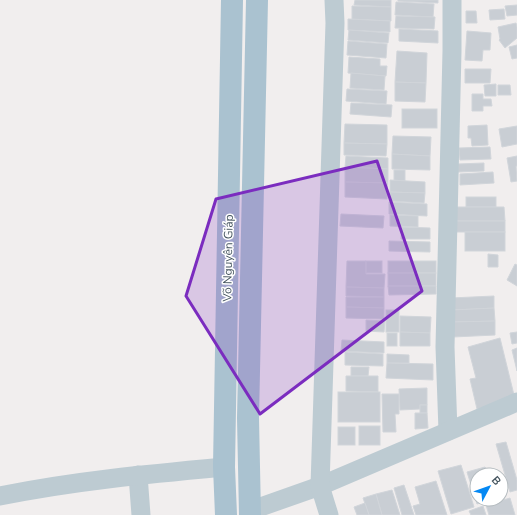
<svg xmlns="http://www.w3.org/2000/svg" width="517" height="515" font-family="'Nunito Sans',sans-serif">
<rect width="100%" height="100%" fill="#f1eeee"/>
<g fill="#c9ced4" stroke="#d1d5da">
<path d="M355,0H391V7L354,5Z"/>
<path d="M398,0H438V3L398,1Z"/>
<path d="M396,2L434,4L433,17L395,15Z"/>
<path d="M517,5V15L507,16L505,6Z"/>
<path d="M352,6L391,7V21L352,19Z"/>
<path d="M504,9L505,19L490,20L489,10Z"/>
<path d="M466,11H476L477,23H466Z"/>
<path d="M396,16L435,17L434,29L395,28Z"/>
<path d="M348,19L390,21V32L348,30Z"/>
<path d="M516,23L517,27V38L505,48L499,40L500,39L498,27Z"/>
<path d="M399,29L438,31V43L399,41Z"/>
<path d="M349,30L389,33L388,43L348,40Z"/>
<path d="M467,31L491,33L490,50H483L482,61L465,60Z"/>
<path d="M348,41L387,44L386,58L347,55Z"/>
<path d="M517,45V58L512,59L509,47Z"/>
<path d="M397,51L427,53L426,83L395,82Z"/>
<path d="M349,57L380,59V66H387L386,76L348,73Z"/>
<path d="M465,69H491L490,83H465Z"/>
<path d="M351,73L385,76L384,90L350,88Z"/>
<path d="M395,82L426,83L425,102L395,101Z"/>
<path d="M496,84V96H485L484,85Z"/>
<path d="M498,85H510L511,95H498Z"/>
<path d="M347,89L387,91L386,104L346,101Z"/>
<path d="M472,94H483V99H491L492,106H483V111H472Z"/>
<path d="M351,103L392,105L391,117L350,114Z"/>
<rect x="402" y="109" width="35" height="19"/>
<path d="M345,124L387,125V144L344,143Z"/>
<path d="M487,125L488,145L472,146L471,138H468V126Z"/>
<path d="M517,126V144L502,147L499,129Z"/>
<path d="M393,136L431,137L430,156L392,154Z"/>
<path d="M344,143L387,144L386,156L344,155Z"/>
<path d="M490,147L491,159L460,160L459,148Z"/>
<path d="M392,154L430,156V170L392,169Z"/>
<path d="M346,156L388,158V169L345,167Z"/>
<path d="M517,156V166H516L517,181L511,182L507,158Z"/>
<path d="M484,163V171L458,172V164Z"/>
<path d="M345,167L388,169V183L345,182Z"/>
<path d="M394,170H405V181L394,180Z"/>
<path d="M493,172L494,183L460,185V174Z"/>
<path d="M390,180L425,182V193L390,192Z"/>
<path d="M345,182L388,183L387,199L345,197Z"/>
<path d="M390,192L425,193L424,203L390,201Z"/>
<rect x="466" y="197" width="30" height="10"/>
<path d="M389,202L427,204V216L389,214Z"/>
<path d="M455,207H504L505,221H455Z"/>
<path d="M341,214L384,216L383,228L340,226Z"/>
<path d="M390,215L418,216V227L390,226Z"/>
<rect x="455" y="221" width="50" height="11"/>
<path d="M402,227L430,228V239H401Z"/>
<rect x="465" y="232" width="40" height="19"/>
<path d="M389,241L430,242V252L389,251Z"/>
<path d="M488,254L498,255V267H488Z"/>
<path d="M347,261H366V274H385L384,288L346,287Z"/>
<rect x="366" y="261" width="16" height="12"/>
<rect x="388" y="261" width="48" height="12"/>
<path d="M515,264L517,265V286L507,280Z"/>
<rect x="388" y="273" width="48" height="13"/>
<path d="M388,286H436V294L389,295Z"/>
<path d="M346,287L384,288V297L346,296Z"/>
<path d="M494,296V308L452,310L451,298Z"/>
<path d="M346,297H384V308L346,307Z"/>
<path d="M346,307L384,308V319L346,318Z"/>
<path d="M494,308L495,321L452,322V310Z"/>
<rect x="386" y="310" width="13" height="22"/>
<path d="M400,316L431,317L430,333L400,332Z"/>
<path d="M366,320L385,321L384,332L366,331Z"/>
<path d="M495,321V335L453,337L452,322Z"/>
<path d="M400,332L430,333V346H400Z"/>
<path d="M517,332V343L512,344L510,333Z"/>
<rect x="387" y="333" width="10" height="13"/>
<path d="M500,338L515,399L477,409L470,379L476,378L468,347Z"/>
<path d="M342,340L384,342V353L341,351Z"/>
<path d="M517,348V371L512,350Z"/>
<path d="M345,352L383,354V366L345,365Z"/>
<path d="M387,354L409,355V363H387Z"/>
<path d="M387,363L433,364V380L386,378Z"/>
<path d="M351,367H369L368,376H351Z"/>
<path d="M346,376H378V392L346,391Z"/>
<path d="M427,388V405H420V409L400,410L399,389Z"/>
<rect x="338" y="392" width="42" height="30"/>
<path d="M382,394H399V414H395L396,432H383Z"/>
<rect x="420" y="405" width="7" height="8"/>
<path d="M415,413H427L428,428L415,429Z"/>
<rect x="359" y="426" width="21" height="19"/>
<rect x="338" y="427" width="17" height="18"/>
<path d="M506,442L517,480V490L510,492L496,444Z"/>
<path d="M461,465L474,507L451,514L438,471Z"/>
<path d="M485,467L488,475H477V499H493L477,504L467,472Z"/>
<path d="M436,481L447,515H416L413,506L420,504L415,487Z"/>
<path d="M404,485L414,515H402L394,488Z"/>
<path d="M392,490L400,515H382L376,494Z"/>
<path d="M376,494L382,515H369L363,498Z"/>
<path d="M510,498L515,515H489L486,505Z"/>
<path d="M365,503L369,515H357L354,507Z"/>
<path d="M483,506L486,515H471L469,511Z"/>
</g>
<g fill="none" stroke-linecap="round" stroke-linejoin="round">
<g stroke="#bdcbd2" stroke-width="19">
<path d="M448,431L445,347L452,51V0"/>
<path d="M138,475L141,515"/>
<path d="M0,496C74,481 149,474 224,467"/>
<path d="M249,511L320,486L517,402"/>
<path d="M329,515L320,486L335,23L334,0"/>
</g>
<g stroke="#aac2d0" stroke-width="22">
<path d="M226,515L224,467L232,0"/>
<path d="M250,515L248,418L257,0"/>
</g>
</g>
<path fill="#7b2cbf" fill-opacity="0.2" stroke="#7b2cbf" stroke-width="3" stroke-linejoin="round" d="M377,161L422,291L260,414L186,296L216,199Z"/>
<g text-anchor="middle" stroke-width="3" stroke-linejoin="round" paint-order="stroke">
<g font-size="12" fill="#44545e" stroke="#fff">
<text transform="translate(228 258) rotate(-89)" y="4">Võ Nguyên Giáp</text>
</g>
</g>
<g transform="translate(489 487) rotate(49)"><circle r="19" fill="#ffffff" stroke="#b4bbbf"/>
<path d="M0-3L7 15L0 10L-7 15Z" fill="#0588f3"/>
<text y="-6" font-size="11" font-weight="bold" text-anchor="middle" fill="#44545e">B</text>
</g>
</svg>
